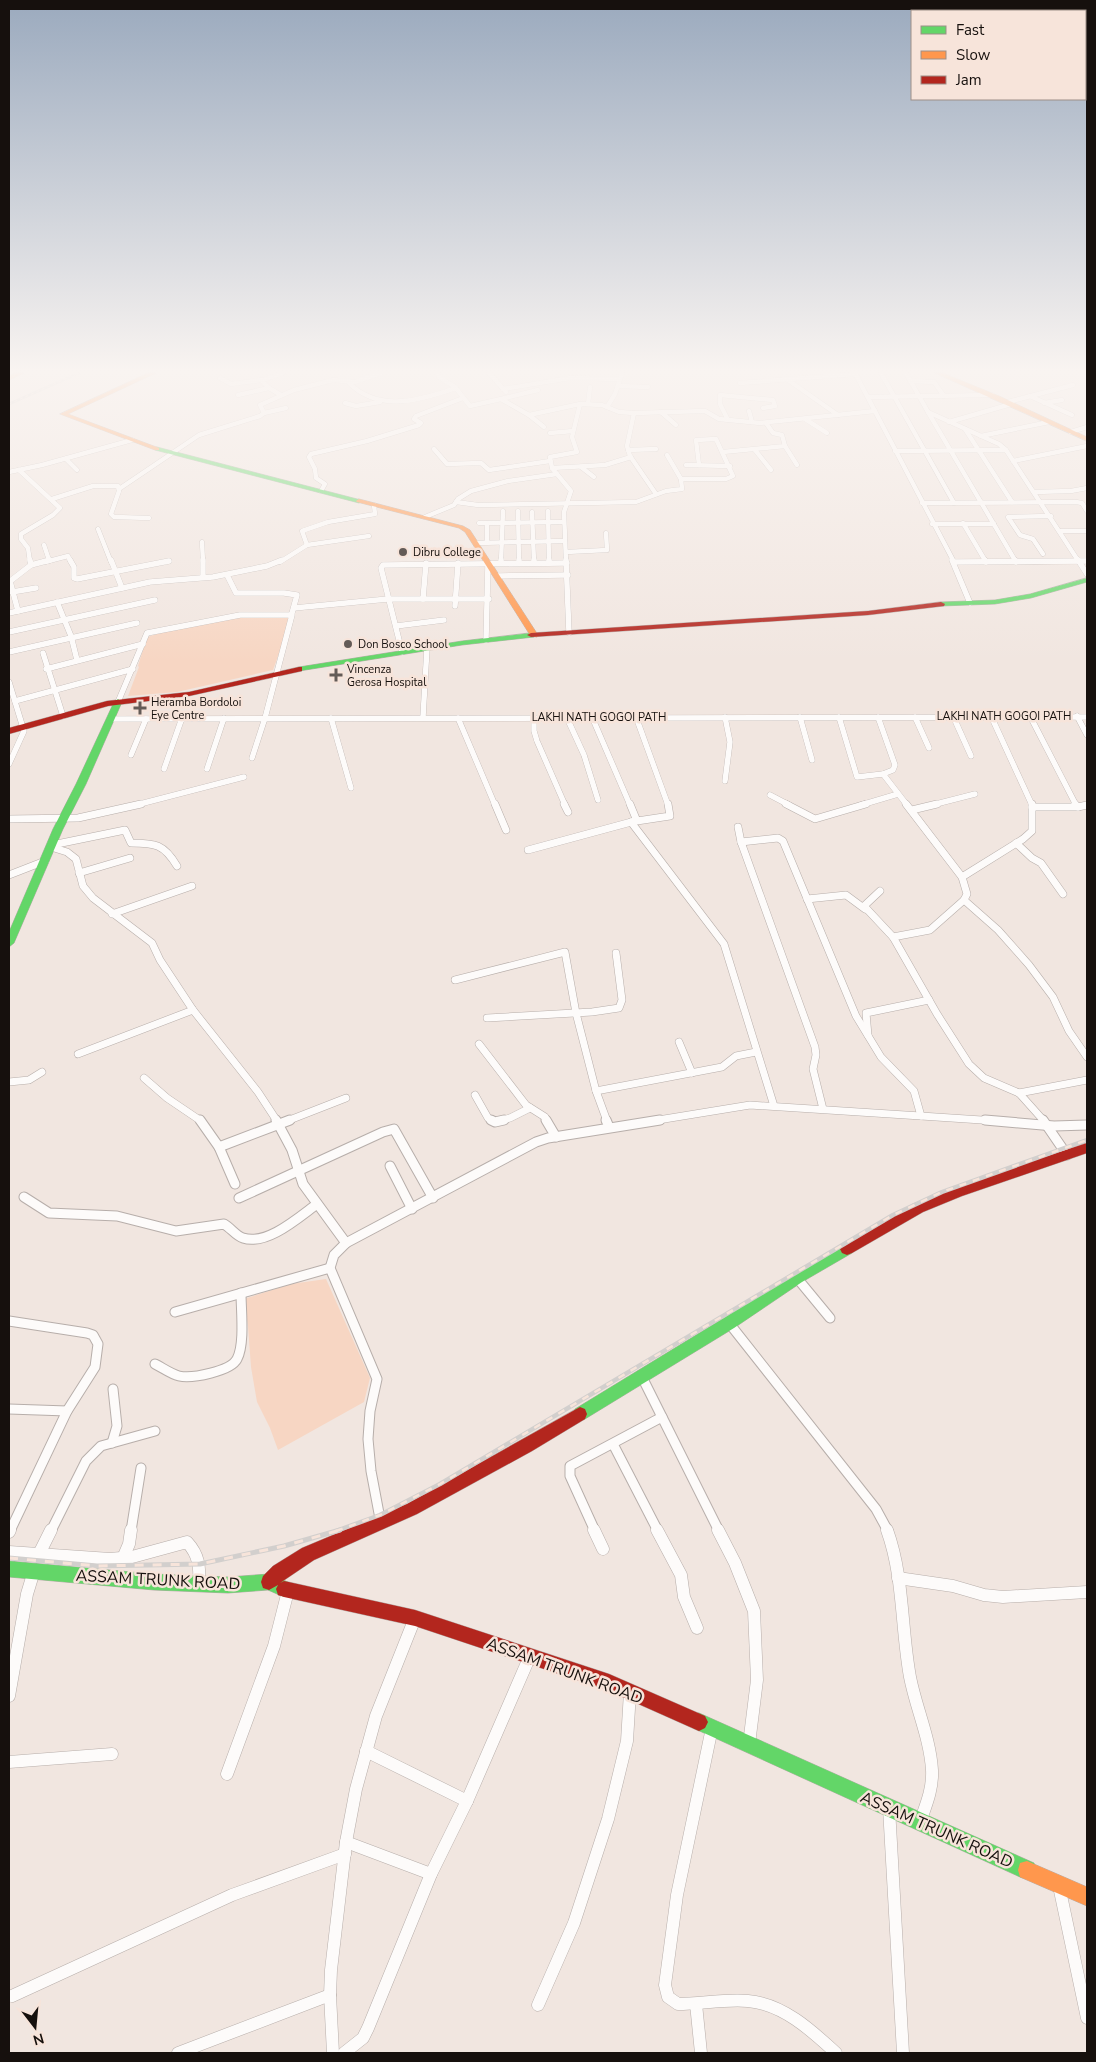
<svg xmlns="http://www.w3.org/2000/svg" width="1096" height="2062" font-family="'Nunito Sans',sans-serif">
<rect width="100%" height="100%" fill="#f1e6e0"/>
<g fill="#f7d6c3">
<path d="M243,616L292,617L273,670L177,692L128,696L139,667L138,666L147,637L171,630Z"/>
<path d="M326,1279L370,1378L364,1402L278,1450L270,1428L257,1402L251,1367L248,1326L244,1299L291,1284Z"/>
</g>
<g fill="none" stroke-linecap="round" stroke-linejoin="round">
<g stroke="#b7aeaa" stroke-width="5">
<g id="street-far4">
<path d="M438,373L439,377L455,387L470,406L501,399L529,415L580,404L602,405L619,412L634,413L705,411L719,419L760,423L875,411"/>
<path d="M489,373L506,392"/>
<path d="M855,373L954,562"/>
<path d="M881,373L954,503"/>
<path d="M906,373L928,412L999,444L1006,450"/>
<path d="M220,378L231,384L261,380L269,388"/>
<path d="M263,380L283,373"/>
<path d="M788,380L838,415"/>
<path d="M910,381L934,382L944,396"/>
<path d="M349,383C379,413 421,400 456,388"/>
<path d="M740,383L856,374"/>
<path d="M618,386L648,387"/>
<path d="M503,389L570,378L619,379"/>
<path d="M238,395L269,388L281,395"/>
<path d="M1030,396L1072,415"/>
<path d="M868,397L992,395"/>
<path d="M501,399L538,390"/>
<path d="M1008,402L1073,385"/>
<path d="M345,403L356,406L380,402"/>
<path d="M1044,403L1062,400"/>
<path d="M588,404L590,387"/>
<path d="M607,407L615,394L622,373"/>
<path d="M749,411L752,422"/>
<path d="M661,412L676,425"/>
<path d="M928,412L1016,562"/>
<path d="M264,413L286,408"/>
<path d="M634,413L627,446L630,456L656,494"/>
<path d="M529,415L544,427"/>
<path d="M805,419L827,433"/>
<path d="M728,420L720,404V395L773,400L775,406L763,408"/>
<path d="M949,422L1011,404"/>
<path d="M965,429L1012,502"/>
<path d="M1071,432L1087,427"/>
<path d="M550,433L573,431"/>
<path d="M981,436L1049,422"/>
<path d="M785,446L797,465"/>
<path d="M434,449L447,464L481,463L489,470L550,461"/>
<path d="M628,450L656,449"/>
<path d="M755,450L771,470"/>
<path d="M895,451L1006,450L1079,562"/>
<path d="M723,452L785,446L782,435L773,433L766,423"/>
<path d="M667,455L681,479"/>
<path d="M66,459L77,470"/>
<path d="M1013,461L1087,446"/>
<path d="M686,465L730,466"/>
<path d="M581,467L594,477"/>
<path d="M552,468L605,465L631,457"/>
<path d="M19,470L60,508L53,515L21,534V539L28,548L30,562"/>
<path d="M9,472L42,465L132,440"/>
<path d="M119,489L199,435L260,416L264,413L260,405L294,390L333,380L355,382L381,373"/>
<path d="M321,491L325,484L316,478L315,469L309,457L311,454L367,441L419,425L421,423L414,419L416,416L463,398"/>
<path d="M1034,492L1071,491L1087,488"/>
<path d="M52,499L93,486H118L119,491L111,514L114,517L149,518"/>
<path d="M456,502L478,505L636,502L666,491L682,489L681,479H726L733,476L716,439L696,440L699,465"/>
<path d="M922,503L1076,502L1082,503L1087,511"/>
<path d="M518,511L519,562"/>
<path d="M548,511L549,562"/>
<path d="M532,512L534,562"/>
<path d="M425,517L454,505L458,499L471,491L508,481L557,474"/>
<path d="M479,523L564,522"/>
<path d="M487,523V542"/>
<path d="M963,523L986,562"/>
<path d="M932,524H994"/>
<path d="M98,529L111,562"/>
<path d="M1061,531H1087"/>
<path d="M202,542L203,562"/>
<path d="M476,543L565,541"/>
<path d="M44,545L49,560"/>
<path d="M307,545L302,531L328,522L375,514L374,505"/>
<path d="M566,552L607,550L606,533"/>
<path d="M1043,554L1033,539L1020,535L1008,517L1051,516"/>
<path d="M45,562L68,556L71,562"/>
<path d="M166,562L169,561"/>
<path d="M280,562L307,545L369,536"/>
<path d="M501,562L503,511"/>
<path d="M566,562L564,512L571,491L552,468L550,457L577,452L572,437L580,404"/>
<path d="M1018,562L1087,561"/>
</g>
</g>
<g stroke="#b7aeaa" stroke-width="6">
<g id="street-far3">
<path d="M70,560L74,567V578L77,579L169,561"/>
<path d="M111,560L122,588"/>
<path d="M203,560V577"/>
<path d="M519,560V563"/>
<path d="M534,560V563"/>
<path d="M549,560V563"/>
<path d="M566,560L569,633"/>
<path d="M952,560L970,603"/>
<path d="M985,560L986,562"/>
<path d="M1015,560L1016,562"/>
<path d="M1078,560L1087,574"/>
<path d="M954,562L1087,561"/>
<path d="M501,563V560"/>
<path d="M31,565L50,560"/>
<path d="M227,575L236,593H284L297,595L292,613"/>
<path d="M498,576L568,575"/>
<path d="M10,581L18,611"/>
<path d="M9,582L31,565L30,560"/>
<path d="M12,592L36,588"/>
<path d="M423,599L426,563"/>
<path d="M57,602L71,636L77,660"/>
<path d="M455,606L458,563"/>
<path d="M294,608L388,599H489"/>
<path d="M9,613L150,582L213,577L267,566L282,560"/>
<path d="M396,626L444,620"/>
<path d="M9,632L155,600"/>
<path d="M486,640L488,563"/>
<path d="M9,652L137,623"/>
<path d="M402,652L381,568L383,565L567,563"/>
<path d="M43,653L63,716"/>
<path d="M46,669L143,644"/>
<path d="M9,682L24,731L9,764"/>
<path d="M15,701L133,669"/>
<path d="M118,702L147,633L240,615H292L265,718L252,758"/>
<path d="M953,716L971,756"/>
<path d="M991,716L1032,805"/>
<path d="M1030,716L1076,805"/>
<path d="M1077,716L1087,735"/>
<path d="M423,717L427,648"/>
<path d="M592,717L630,805"/>
<path d="M636,717L668,805"/>
<path d="M725,717L730,742L725,781"/>
<path d="M800,717L812,760"/>
<path d="M839,717L857,777L883,774"/>
<path d="M878,717L895,765L893,770L883,774L907,805"/>
<path d="M915,717L929,748"/>
<path d="M331,718L351,788"/>
<path d="M458,718L495,805"/>
<path d="M534,718V731L537,741L565,805"/>
<path d="M567,718L584,755L598,800"/>
<path d="M111,719L1087,717"/>
<path d="M131,755L146,719"/>
<path d="M164,769L182,718"/>
<path d="M207,769L224,718"/>
<path d="M770,795L789,805"/>
<path d="M136,805L244,777"/>
<path d="M861,805L898,794"/>
<path d="M932,805L975,794"/>
</g>
</g>
<g stroke="#b7aeaa" stroke-width="8">
<g id="street-far2">
<path d="M495,804L506,830"/>
<path d="M564,804L568,812"/>
<path d="M630,804L637,821L670,816L668,804"/>
<path d="M786,804L815,819L866,804"/>
<path d="M906,804L962,877L967,894L964,900L930,930L893,937L937,1014L969,1064L984,1078L1019,1093L1044,1121"/>
<path d="M1075,804L1078,807L1087,805"/>
<path d="M1032,807H1078"/>
<path d="M912,810L937,804"/>
<path d="M9,819L78,818L141,804"/>
<path d="M631,822L724,944L774,1106"/>
<path d="M738,827L741,842L815,1047L816,1055L813,1069L823,1109"/>
<path d="M741,842L778,838L783,841L856,1016L881,1057L914,1091L921,1116L997,1121"/>
<path d="M1016,843L1032,858L1041,863L1063,894"/>
<path d="M52,845L125,830L131,843C155,843 164,844 177,866"/>
<path d="M51,847L67,852L76,859L83,886L93,898L152,943L160,960L193,1010L258,1092L277,1121"/>
<path d="M528,850L635,821"/>
<path d="M79,873L130,858"/>
<path d="M9,875L45,861"/>
<path d="M962,877L1023,839L1032,831V804"/>
<path d="M880,891L864,906L893,937"/>
<path d="M807,899L846,895L865,909"/>
<path d="M964,900L998,930L1029,965L1053,997L1069,1031L1087,1057"/>
<path d="M112,914L192,886"/>
<path d="M455,980L565,952L576,1013L596,1091L722,1067L736,1056L756,1052"/>
<path d="M487,1018L592,1012L619,1008L622,1000L616,953"/>
<path d="M868,1035L866,1013L929,1000"/>
<path d="M679,1042L692,1073"/>
<path d="M479,1044L526,1105L545,1117L547,1121"/>
<path d="M78,1054L193,1010"/>
<path d="M144,1078L167,1098L201,1121"/>
<path d="M9,1082L29,1080L42,1072"/>
<path d="M596,1091L607,1121"/>
<path d="M1019,1093L1087,1080"/>
<path d="M475,1095L488,1118L493,1121"/>
<path d="M287,1121L346,1098"/>
<path d="M499,1121L510,1118L530,1108"/>
<path d="M652,1121L750,1105L921,1116"/>
</g>
</g>
<g stroke="#b7aeaa" stroke-width="11">
<g id="street-far1">
<path d="M200,1120L219,1147L290,1120"/>
<path d="M276,1120L292,1150L303,1184L346,1243"/>
<path d="M491,1120L495,1122L504,1120"/>
<path d="M546,1120L556,1137"/>
<path d="M606,1120L609,1127"/>
<path d="M985,1120L1054,1126L1087,1125"/>
<path d="M1043,1120L1067,1155"/>
<path d="M219,1147L235,1184"/>
<path d="M390,1166L412,1209"/>
<path d="M24,1197L49,1213L117,1216L176,1231L224,1224C231,1228 236,1236 243,1238C267,1246 299,1217 317,1204"/>
<path d="M239,1198L383,1132L394,1129L433,1198"/>
<path d="M797,1278L830,1318"/>
<path d="M175,1312L330,1268"/>
<path d="M9,1321L87,1333L93,1335L98,1344L95,1367L67,1411L10,1531"/>
<path d="M729,1323L876,1509L888,1531"/>
<path d="M155,1364C163,1368 171,1374 179,1376C192,1379 231,1371 237,1359C245,1344 241,1310 241,1293"/>
<path d="M641,1375L719,1531"/>
<path d="M9,1409L67,1411"/>
<path d="M112,1443L117,1426L113,1389"/>
<path d="M613,1444L658,1531"/>
<path d="M381,1524L371,1471L368,1439L370,1411L377,1379L330,1268L334,1255L346,1243L536,1142L548,1138L660,1120"/>
<path d="M51,1531L86,1461L101,1446L155,1431"/>
<path d="M131,1531L141,1468"/>
<path d="M595,1531L570,1476V1466L662,1417"/>
</g>
</g>
<g stroke="#b7aeaa" stroke-width="13">
<g id="street">
<path d="M594,1530L603,1549"/>
<path d="M657,1530L681,1575L684,1597L697,1628"/>
<path d="M718,1530L735,1563L754,1611L757,1680L749,1744"/>
<path d="M887,1530C904,1577 901,1628 910,1677C916,1708 930,1738 932,1770C933,1789 926,1805 920,1822"/>
<path d="M9,1532L10,1530"/>
<path d="M9,1552L110,1559L132,1557L187,1542C199,1555 200,1567 199,1584"/>
<path d="M39,1554L51,1530"/>
<path d="M123,1558L129,1544L131,1530"/>
<path d="M898,1578L953,1586L984,1595L1003,1597L1087,1592"/>
<path d="M9,1696L27,1594L34,1571"/>
<path d="M712,1728L677,1895L665,1985L668,1997L678,2004C701,2004 724,1999 748,2001C783,2004 811,2030 836,2053"/>
<path d="M366,1751L467,1801"/>
<path d="M9,1762L112,1754"/>
<path d="M227,1774L274,1646L288,1591"/>
<path d="M889,1808L903,2053"/>
<path d="M346,1842L431,1874"/>
<path d="M1059,1886L1087,2018"/>
<path d="M12,1996L232,1895L345,1854"/>
<path d="M696,2004L701,2053"/>
<path d="M538,2005L574,1923L608,1819L627,1741L630,1692"/>
<path d="M178,2053L330,1995"/>
<path d="M333,2053L330,1995L331,1970L346,1842L356,1789L376,1716L415,1618"/>
<path d="M344,2053L363,2038L368,2028L431,1874L467,1801L530,1656"/>
</g>
</g>
<g stroke="#b7aeaa" stroke-width="1">
<g id="fast">
<path d="M157,447L361,500L362,501L359,503L155,450V448Z"/>
<path d="M1087,578V582L1031,598L995,604L941,606L937,604L941,602L995,600L1030,594Z"/>
<path d="M531,633L535,635L534,637L462,645L299,671L295,669L299,667L462,641Z"/>
<path d="M118,699L122,702L86,784L63,829L14,943L9,947V932L53,829L76,784L114,702Z"/>
<path d="M847,1243L852,1245L854,1249L852,1253L802,1282L734,1328L585,1419L580,1421L575,1419L573,1414L575,1409L724,1318L792,1274Z"/>
<path d="M9,1561L154,1574L228,1577L269,1574L290,1583L292,1589L290,1595L284,1597L268,1590L228,1593L154,1590L9,1577Z"/>
<path d="M699,1713L1034,1863L1036,1870L1034,1877L1027,1879L1020,1877L693,1728L690,1722L693,1716Z"/>
</g>
</g>
<g stroke="#b7aeaa" stroke-width="1">
<g id="slow">
<path d="M16,373H24L9,380V376Z"/>
<path d="M148,373H156L68,414L159,448V450H155L60,414Z"/>
<path d="M935,373H943L999,396L1087,437V441Z"/>
<path d="M359,499L463,526L470,530L538,635L537,637L530,635L465,532L459,528L357,502L356,501Z"/>
<path d="M1027,1861L1087,1887V1906L1020,1877L1018,1870L1020,1863Z"/>
</g>
</g>
<g stroke="#b7aeaa" stroke-width="1">
<g id="jam">
<path d="M941,602L945,604L944,606L868,615L531,637L527,635L531,633L868,611Z"/>
<path d="M299,667H302V671L189,696L108,706L9,734V728L107,701L189,692Z"/>
<path d="M1087,1143V1153L962,1196L923,1212L852,1253L847,1255L842,1253L840,1249L842,1245L913,1204L959,1185Z"/>
<path d="M580,1407L585,1409L587,1414L585,1419L532,1451L417,1514L314,1560L280,1583L284,1581L415,1610L609,1674L705,1716L708,1722L705,1728L699,1731L607,1690L415,1626L284,1597L278,1595L276,1589L278,1585L269,1590L263,1588L261,1582L263,1576L273,1566L302,1548L407,1504Z"/>
</g>
</g>
<use href="#street-far4" stroke="#fdfbfa" stroke-width="4.5"/>
<use href="#street-far3" stroke="#fdfbfa" stroke-width="5.5"/>
<use href="#street-far2" stroke="#fdfbfa" stroke-width="7"/>
<use href="#street-far1" stroke="#fdfbfa" stroke-width="9"/>
<use href="#street" stroke="#fdfbfa" stroke-width="12"/>
<use href="#fast" fill="#63d668" fill-rule="evenodd"/>
<use href="#slow" fill="#ff974d" fill-rule="evenodd"/>
<use href="#jam" fill="#b3261e" fill-rule="evenodd"/>
<g stroke="#d2cfcd" stroke-width="2.5">
<path id="rail-far2" d="M9,404L79,373"/>
</g>
<g stroke="#d2cfcd" stroke-width="4.5">
<path id="rail-far1" d="M336,1531L380,1515L440,1484L893,1215L942,1192L1087,1140"/>
</g>
<g stroke="#d2cfcd" stroke-width="5">
<path id="rail" d="M9,1558L97,1566L200,1564L284,1546L340,1530"/>
</g>
<use href="#rail-far2" stroke="#f7e4da" stroke-width="1" stroke-dasharray="3" stroke-linecap="butt"/>
<use href="#rail-far1" stroke="#f7e4da" stroke-width="2.5" stroke-dasharray="7" stroke-linecap="butt"/>
<use href="#rail" stroke="#f7e4da" stroke-width="3" stroke-dasharray="9" stroke-linecap="butt"/>
</g>
<linearGradient id="sky" x2="0" y2="1"><stop stop-color="#9baabe"/><stop offset="0.56" stop-color="#f9f4f1"/><stop offset="1" stop-color="#f9f4f1" stop-opacity="0"/></linearGradient>
<rect width="1096" height="662" fill="url(#sky)"/>
<g fill="#635b57" stroke="#f7e4da" stroke-width="2">
<circle cx="403" cy="552" r="5"/>
<circle cx="348" cy="644" r="5"/>
<path d="M333.5 667.5h5v5h5v5h-5v5h-5v-5h-5v-5h5z"/>
<path d="M137.5 700.5h5v5h5v5h-5v5h-5v-5h-5v-5h5z"/>
</g>
<g text-anchor="middle" stroke-width="5" stroke-linejoin="round" paint-order="stroke">
<g font-size="11" fill="#16100d" stroke="#f7e4da" text-anchor="start">
<text x="413" y="556">Dibru College</text>
<text x="358" y="648">Don Bosco School</text>
<text x="347" y="673">Vincenza<tspan x="347" dy="13">Gerosa Hospital</tspan></text>
<text x="151" y="706">Heramba Bordoloi<tspan x="151" dy="13">Eye Centre</tspan></text>
</g>
<g font-size="11" fill="#16100d" stroke="#f7e4da">
<text x="1004" y="720">LAKHI NATH GOGOI PATH</text>
<text x="599" y="721">LAKHI NATH GOGOI PATH</text>
</g>
<g font-size="16" fill="#16100d" stroke="#f7e4da">
<text transform="translate(158 1579) rotate(3)" y="6">ASSAM TRUNK ROAD</text>
<text transform="translate(565 1670) rotate(20)" y="6">ASSAM TRUNK ROAD</text>
<text transform="translate(937 1829) rotate(24)" y="6">ASSAM TRUNK ROAD</text>
</g>
</g>
<rect width="1096" height="2062" fill="none" stroke="#16100d" stroke-width="20"/>
<rect x="911" y="10" width="175" height="90" fill="#f7e4da" stroke="#9d8f88"/>
<rect x="921" y="26" width="25" height="8" fill="#63d668" stroke="#9d8f88"/>
<text x="956" y="35" font-size="15" fill="#16100d">Fast</text>
<rect x="921" y="51" width="25" height="8" fill="#ff974d" stroke="#9d8f88"/>
<text x="956" y="60" font-size="15" fill="#16100d">Slow</text>
<rect x="921" y="76" width="25" height="8" fill="#b3261e" stroke="#9d8f88"/>
<text x="956" y="85" font-size="15" fill="#16100d">Jam</text>
<g transform="translate(35 2027) rotate(164)" stroke="#f7e4da" stroke-width="4" paint-order="stroke">
<path d="M0-4L9 19L0 12L-9 19Z" fill="#16100d"/>
<text y="-8" font-size="14" font-weight="bold" text-anchor="middle" fill="#16100d">N</text>
</g>
</svg>
